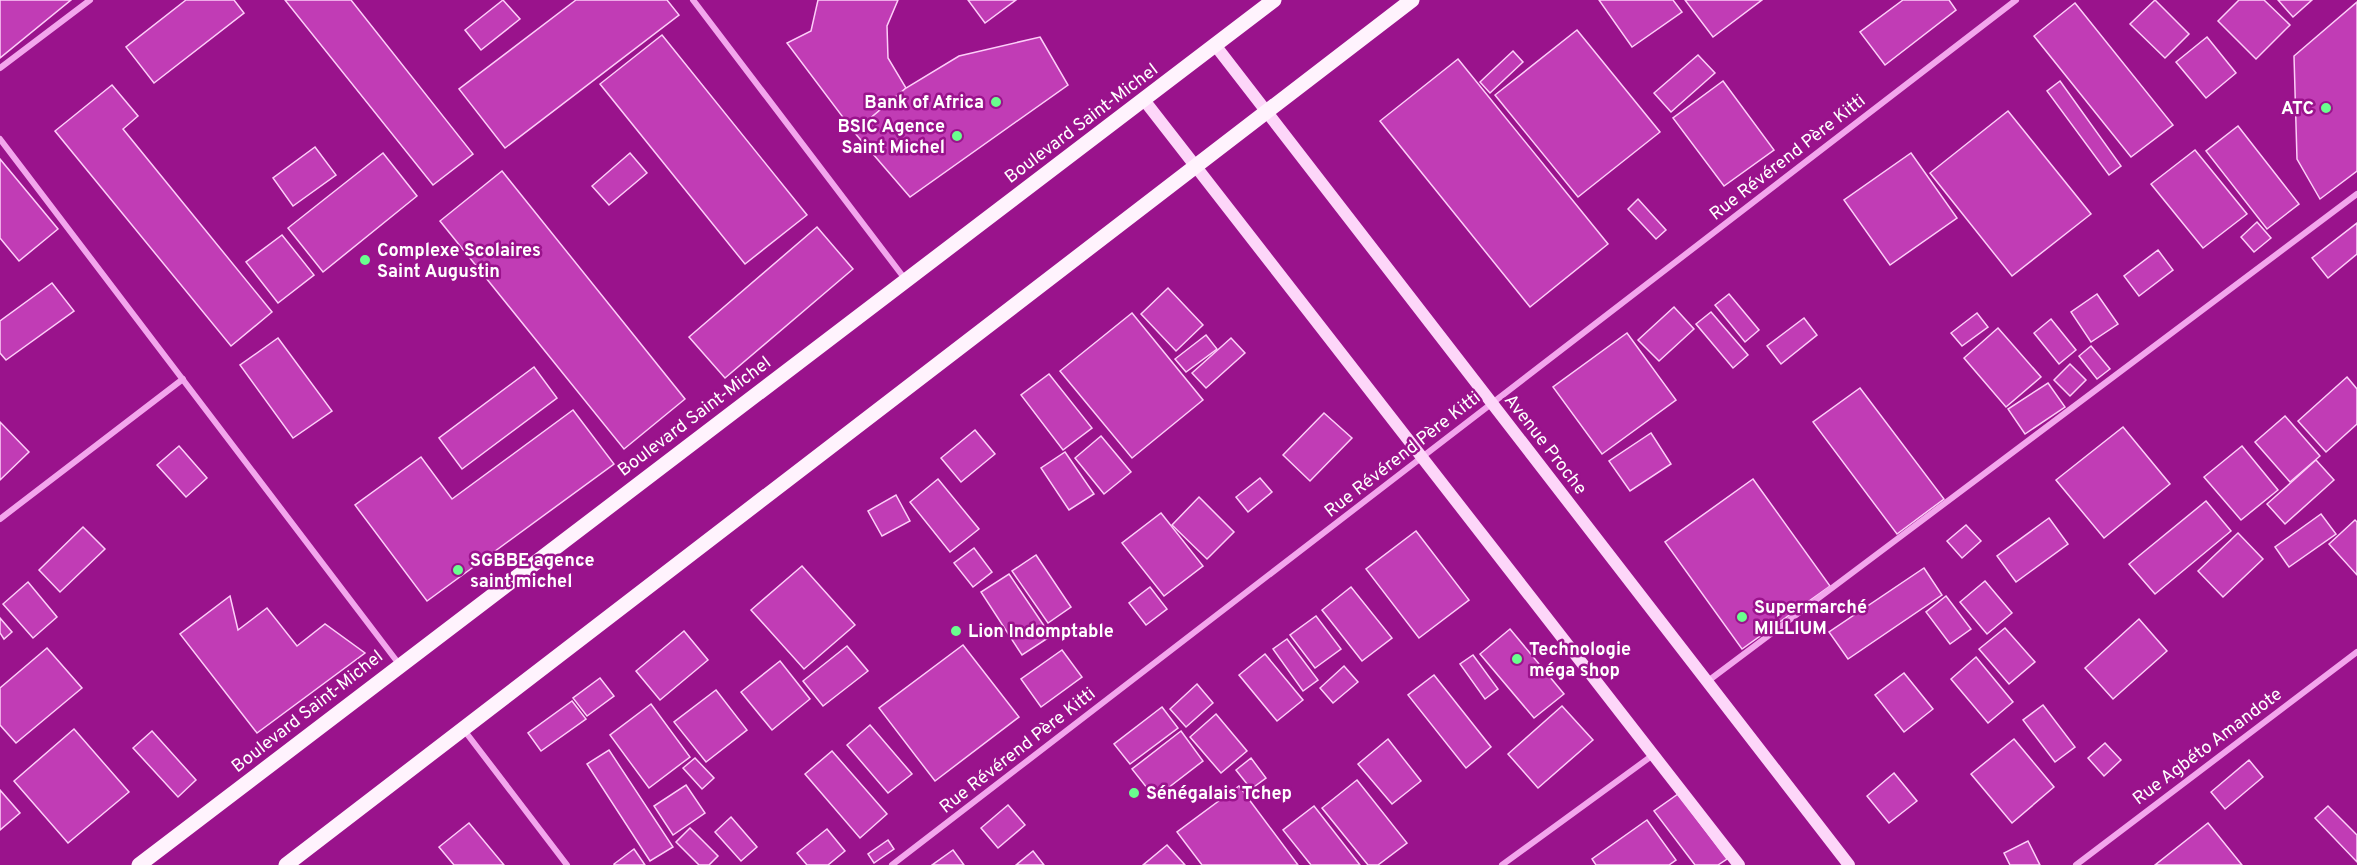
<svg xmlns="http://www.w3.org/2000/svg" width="2357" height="865" font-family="Overpass,sans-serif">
<rect width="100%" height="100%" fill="#9a138c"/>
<g fill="#c13cb5" stroke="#fdcef9" stroke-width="1.5">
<path d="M0,0H71L0,58Z"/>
<path d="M186,0H234L244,13L154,83L126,47Z"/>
<path d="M285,0H351L473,154L433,185Z"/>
<path d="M503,0L520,19L481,50L465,30Z"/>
<path d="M576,0H667L679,15L505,148L459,89Z"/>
<path d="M818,0H898L887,26L888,58L906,88L854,132L787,43L811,31Z"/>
<path d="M968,0H1016L985,23Z"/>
<path d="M1599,0H1673L1682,12L1632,47Z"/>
<path d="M1685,0H1762L1713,37Z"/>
<path d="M1903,0H1949L1956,10L1885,65L1860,32Z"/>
<path d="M2155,0L2189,34L2165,58L2130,24Z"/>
<path d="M2239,0H2264L2290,25L2256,59L2218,21Z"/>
<path d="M2278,0H2312L2293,17Z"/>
<path d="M2357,2V171L2320,199L2297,159L2294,56Z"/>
<path d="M2075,3L2173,125L2131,157L2034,36Z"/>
<path d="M1577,30L1660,132L1578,197L1495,95Z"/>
<path d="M662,35L807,215L745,264L600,84Z"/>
<path d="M1040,37L1068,85L910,197L854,132L906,88L959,56Z"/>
<path d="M2207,37L2236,73L2206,98L2176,62Z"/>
<path d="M1513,51L1523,62L1490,93L1480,82Z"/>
<path d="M1698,55L1715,73L1671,112L1654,93Z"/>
<path d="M1458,59L1608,244L1530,307L1380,121Z"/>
<path d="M1723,81L1774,150L1724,186L1673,118Z"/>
<path d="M2060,81L2121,166L2109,175L2047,91Z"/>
<path d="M112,85L138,116L123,129L272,312L231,346L55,131Z"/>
<path d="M2008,111L2091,214L2012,276L1930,173Z"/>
<path d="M2238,126L2299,204L2267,229L2206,151Z"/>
<path d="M315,147L336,175L293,206L273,178Z"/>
<path d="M2195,150L2247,214L2203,248L2151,184Z"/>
<path d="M383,153L417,196L323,272L288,228Z"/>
<path d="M630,153L647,173L609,205L592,186Z"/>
<path d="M1911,153L1957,218L1890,265L1844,200Z"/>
<path d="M0,159L58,229L19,261L0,238Z"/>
<path d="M502,171L685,399L624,449L440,221Z"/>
<path d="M1638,199L1666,230L1656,239L1628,209Z"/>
<path d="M2257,222L2271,238L2254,252L2241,237Z"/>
<path d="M2357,223V254L2328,278L2312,258Z"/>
<path d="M817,227L853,269L725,378L689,337Z"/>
<path d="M282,235L314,275L278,303L246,262Z"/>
<path d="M2158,250L2173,270L2139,296L2124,276Z"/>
<path d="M52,283L74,311L6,360L0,353V321Z"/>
<path d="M1168,288L1203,325L1176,351L1141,314Z"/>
<path d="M1729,294L1759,330L1745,342L1715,305Z"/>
<path d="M2097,294L2118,324L2091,342L2071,312Z"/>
<path d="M1674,307L1694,329L1659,361L1638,340Z"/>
<path d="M1711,312L1748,355L1733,368L1696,324Z"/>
<path d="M1132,313L1203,400L1132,458L1060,371Z"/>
<path d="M1977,313L1988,327L1962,346L1951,333Z"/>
<path d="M1804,318L1817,335L1781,364L1767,346Z"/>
<path d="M2051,319L2076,350L2059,364L2034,333Z"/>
<path d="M1998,328L2041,377L2006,407L1964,358Z"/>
<path d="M1627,333L1676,400L1602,454L1553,387Z"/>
<path d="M1206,335L1217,349L1186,372L1175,359Z"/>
<path d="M278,338L332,411L293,438L240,365Z"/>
<path d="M1231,338L1245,353L1206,388L1192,373Z"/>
<path d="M2091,346L2110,369L2097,379L2079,356Z"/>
<path d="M2070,364L2086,380L2070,396L2054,380Z"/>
<path d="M534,367L557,398L462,469L439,438Z"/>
<path d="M1049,374L1092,428L1063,450L1021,395Z"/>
<path d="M2347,377L2357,389V424L2326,452L2298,421Z"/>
<path d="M2048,383L2065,407L2025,434L2008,409Z"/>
<path d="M1860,388L1944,499L1897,534L1813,422Z"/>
<path d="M573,410L614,464L427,601L355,505L421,457L452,499Z"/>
<path d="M1324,413L1352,438L1310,481L1283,455Z"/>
<path d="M2285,416L2320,456L2290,482L2255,442Z"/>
<path d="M0,422L29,452L0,480Z"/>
<path d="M2123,427L2170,484L2104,538L2056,480Z"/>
<path d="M975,430L995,454L961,482L941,458Z"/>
<path d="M1651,433L1671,464L1630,491L1609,461Z"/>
<path d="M1101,436L1131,472L1104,494L1075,458Z"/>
<path d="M179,446L207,478L186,497L157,465Z"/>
<path d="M2242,446L2278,490L2241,520L2204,477Z"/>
<path d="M1065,452L1094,494L1069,510L1041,468Z"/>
<path d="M2316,460L2334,480L2285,524L2267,504Z"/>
<path d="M1260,478L1272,492L1248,512L1236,497Z"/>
<path d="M938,479L979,529L950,552L910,502Z"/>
<path d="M1753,479L1830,586L1742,649L1665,542Z"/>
<path d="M896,495L910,521L882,536L868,511Z"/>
<path d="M1199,497L1234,532L1207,559L1172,525Z"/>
<path d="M2206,501L2231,531L2155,594L2129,564Z"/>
<path d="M1161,513L1203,566L1164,596L1122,543Z"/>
<path d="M2321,514L2336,534L2289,567L2275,547Z"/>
<path d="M2049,518L2068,544L2016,582L1997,556Z"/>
<path d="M2355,520L2357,522V575L2329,544Z"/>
<path d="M1966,525L1981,541L1962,558L1947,541Z"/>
<path d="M83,527L105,549L60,592L39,570Z"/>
<path d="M1416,531L1469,600L1419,638L1366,569Z"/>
<path d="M2238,533L2263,559L2223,597L2198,571Z"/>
<path d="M974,548L992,572L973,587L954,563Z"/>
<path d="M1036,555L1071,607L1048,623L1012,571Z"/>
<path d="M802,566L855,625L804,669L751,610Z"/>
<path d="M1924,568L1942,595L1848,659L1829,632Z"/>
<path d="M1009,574L1051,636L1022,655L981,592Z"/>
<path d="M1985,581L2012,613L1987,634L1960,602Z"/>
<path d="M28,582L57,617L33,638L3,604Z"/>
<path d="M1150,587L1167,609L1146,625L1129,603Z"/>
<path d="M1351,587L1392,638L1362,661L1322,610Z"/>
<path d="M230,596L238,630L267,608L297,646L325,624L365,653L257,733L180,634Z"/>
<path d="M1946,596L1971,629L1950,644L1926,612Z"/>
<path d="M1316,616L1341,649L1315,668L1290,635Z"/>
<path d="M0,618L12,632L4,639L0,633Z"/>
<path d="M2139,619L2167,651L2113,699L2085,668Z"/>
<path d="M2005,628L2035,662L2009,684L1979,649Z"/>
<path d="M1510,629L1564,694L1534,718L1480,654Z"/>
<path d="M684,631L708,660L660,700L636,671Z"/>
<path d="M1287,639L1318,680L1303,691L1273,649Z"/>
<path d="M963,645L1019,717L935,781L879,708Z"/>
<path d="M847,646L868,671L823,706L803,681Z"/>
<path d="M47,648L82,688L16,743L0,725V688Z"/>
<path d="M1062,650L1082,677L1041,707L1021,679Z"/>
<path d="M1265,654L1303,700L1277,721L1239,675Z"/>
<path d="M1473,655L1498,689L1485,699L1460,664Z"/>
<path d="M1976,657L2013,702L1988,723L1951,679Z"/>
<path d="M780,661L810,699L772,730L741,692Z"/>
<path d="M1344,666L1358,682L1333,703L1320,688Z"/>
<path d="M1904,673L1933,709L1904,732L1875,695Z"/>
<path d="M1434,675L1491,747L1466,768L1408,695Z"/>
<path d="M600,678L614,696L587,716L573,698Z"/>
<path d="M1197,684L1213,703L1186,727L1170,709Z"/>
<path d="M716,690L747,730L706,762L674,722Z"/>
<path d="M572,701L586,719L541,751L528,733Z"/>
<path d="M651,704L690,757L649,788L610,735Z"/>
<path d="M2043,705L2075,747L2055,762L2023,720Z"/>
<path d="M1562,706L1593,740L1538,788L1508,754Z"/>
<path d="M1162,707L1178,728L1130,764L1114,744Z"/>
<path d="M1216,714L1247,751L1221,773L1190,737Z"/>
<path d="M870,725L912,774L888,793L847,745Z"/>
<path d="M74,729L129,792L68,843L14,781Z"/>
<path d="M152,731L196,780L178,797L133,748Z"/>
<path d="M1181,731L1203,761L1155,798L1132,769Z"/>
<path d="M1388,739L1421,781L1392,804L1358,764Z"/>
<path d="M2014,739L2054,787L2012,823L1971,774Z"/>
<path d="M2105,743L2121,760L2104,776L2088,758Z"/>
<path d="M609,750L673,847L650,861L587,764Z"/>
<path d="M832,751L887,814L860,838L805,774Z"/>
<path d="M695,758L714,778L702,789L683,768Z"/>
<path d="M1251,758L1266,778L1251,789L1236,770Z"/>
<path d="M2249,760L2263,777L2225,809L2211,792Z"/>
<path d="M1894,773L1917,801L1889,823L1867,796Z"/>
<path d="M1357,780L1407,843L1378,865H1368L1322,808Z"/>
<path d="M686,785L705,813L673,835L654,806Z"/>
<path d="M1239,786L1298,865H1202L1177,832Z"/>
<path d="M0,790L20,813L0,830Z"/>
<path d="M1678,794L1727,859L1718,865H1695L1654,811Z"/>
<path d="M1008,805L1025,825L998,848L981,828Z"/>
<path d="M1314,806L1360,865H1311L1283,830Z"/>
<path d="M2328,806L2357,835V862L2315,818Z"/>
<path d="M731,817L757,847L741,861L715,832Z"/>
<path d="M1647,820L1676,860L1669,865H1596L1592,859Z"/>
<path d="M469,823L504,865H454L439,847Z"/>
<path d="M2208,823L2242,865H2155Z"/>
<path d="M690,828L718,856L709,865H699L676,842Z"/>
<path d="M827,829L845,851L828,865H807L797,853Z"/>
<path d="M888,840L894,849L874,863L868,854Z"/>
<path d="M2028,841L2040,865H2010L2004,853Z"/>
<path d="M1167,845L1185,865H1143Z"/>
<path d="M634,849L645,865H614V864Z"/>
<path d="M953,850L964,865H932Z"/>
<path d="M1033,851L1044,865H1016Z"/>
</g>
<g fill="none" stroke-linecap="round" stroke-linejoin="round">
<g stroke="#f3a6ed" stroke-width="6">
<path d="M693,0L905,279"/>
<path d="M0,68L90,0"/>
<path d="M0,139L399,664"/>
<path d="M0,519L183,379"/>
<path d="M1708,681L2357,194"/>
<path d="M464,730L567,865"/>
<path d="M892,865L2016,0"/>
<path d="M1502,865L1653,755"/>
<path d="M2076,865L2357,652"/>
</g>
<g stroke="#fdd6f9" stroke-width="12">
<path d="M1215,45L1849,865"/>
<path d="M1144,100L1739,865"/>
</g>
<g stroke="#fff3fd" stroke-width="15">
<path d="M139,865L1274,0"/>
<path d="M286,865L1412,0"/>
</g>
</g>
<g fill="#69ff8e" stroke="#9a138c" stroke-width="2">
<circle cx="996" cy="102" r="6"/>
<circle cx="2326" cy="108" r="6"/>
<circle cx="957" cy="136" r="6"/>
<circle cx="365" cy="260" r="6"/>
<circle cx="458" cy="570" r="6"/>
<circle cx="1742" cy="617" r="6"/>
<circle cx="956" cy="631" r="6"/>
<circle cx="1517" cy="659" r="6"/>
<circle cx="1134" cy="793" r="6"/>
</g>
<g text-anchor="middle" stroke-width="5" stroke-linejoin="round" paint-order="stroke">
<g font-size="18" font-weight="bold" fill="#fff" stroke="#9a138c" text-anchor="start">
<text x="984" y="108" text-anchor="end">Bank of Africa</text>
<text x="2314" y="114" text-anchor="end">ATC</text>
<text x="945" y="132" text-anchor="end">BSIC Agence<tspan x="945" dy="21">Saint Michel</tspan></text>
<text x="377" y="256">Complexe Scolaires<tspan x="377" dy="21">Saint Augustin</tspan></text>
<text x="470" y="566">SGBBE agence<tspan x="470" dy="21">saint michel</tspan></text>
<text x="1754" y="613">Supermarché<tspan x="1754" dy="21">MILLIUM</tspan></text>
<text x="968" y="637">Lion Indomptable</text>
<text x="1529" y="655">Technologie<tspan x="1529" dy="21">méga shop</tspan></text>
<text x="1146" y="799">Sénégalais Tchep</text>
</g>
<g font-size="18" fill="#fff" stroke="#9a138c">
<text transform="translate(1081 123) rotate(-37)" y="6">Boulevard Saint-Michel</text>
<text transform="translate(1787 157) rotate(-38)" y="6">Rue Révérend Père Kitti</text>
<text transform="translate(694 416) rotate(-37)" y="6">Boulevard Saint-Michel</text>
<text transform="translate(1546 444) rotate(52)" y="6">Avenue Proche</text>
<text transform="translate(1402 454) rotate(-38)" y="6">Rue Révérend Père Kitti</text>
<text transform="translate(307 711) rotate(-38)" y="6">Boulevard Saint-Michel</text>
<text transform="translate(2207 746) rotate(-37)" y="6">Rue Agbéto Amandote</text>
<text transform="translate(1017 750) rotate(-38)" y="6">Rue Révérend Père Kitti</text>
</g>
</g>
</svg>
